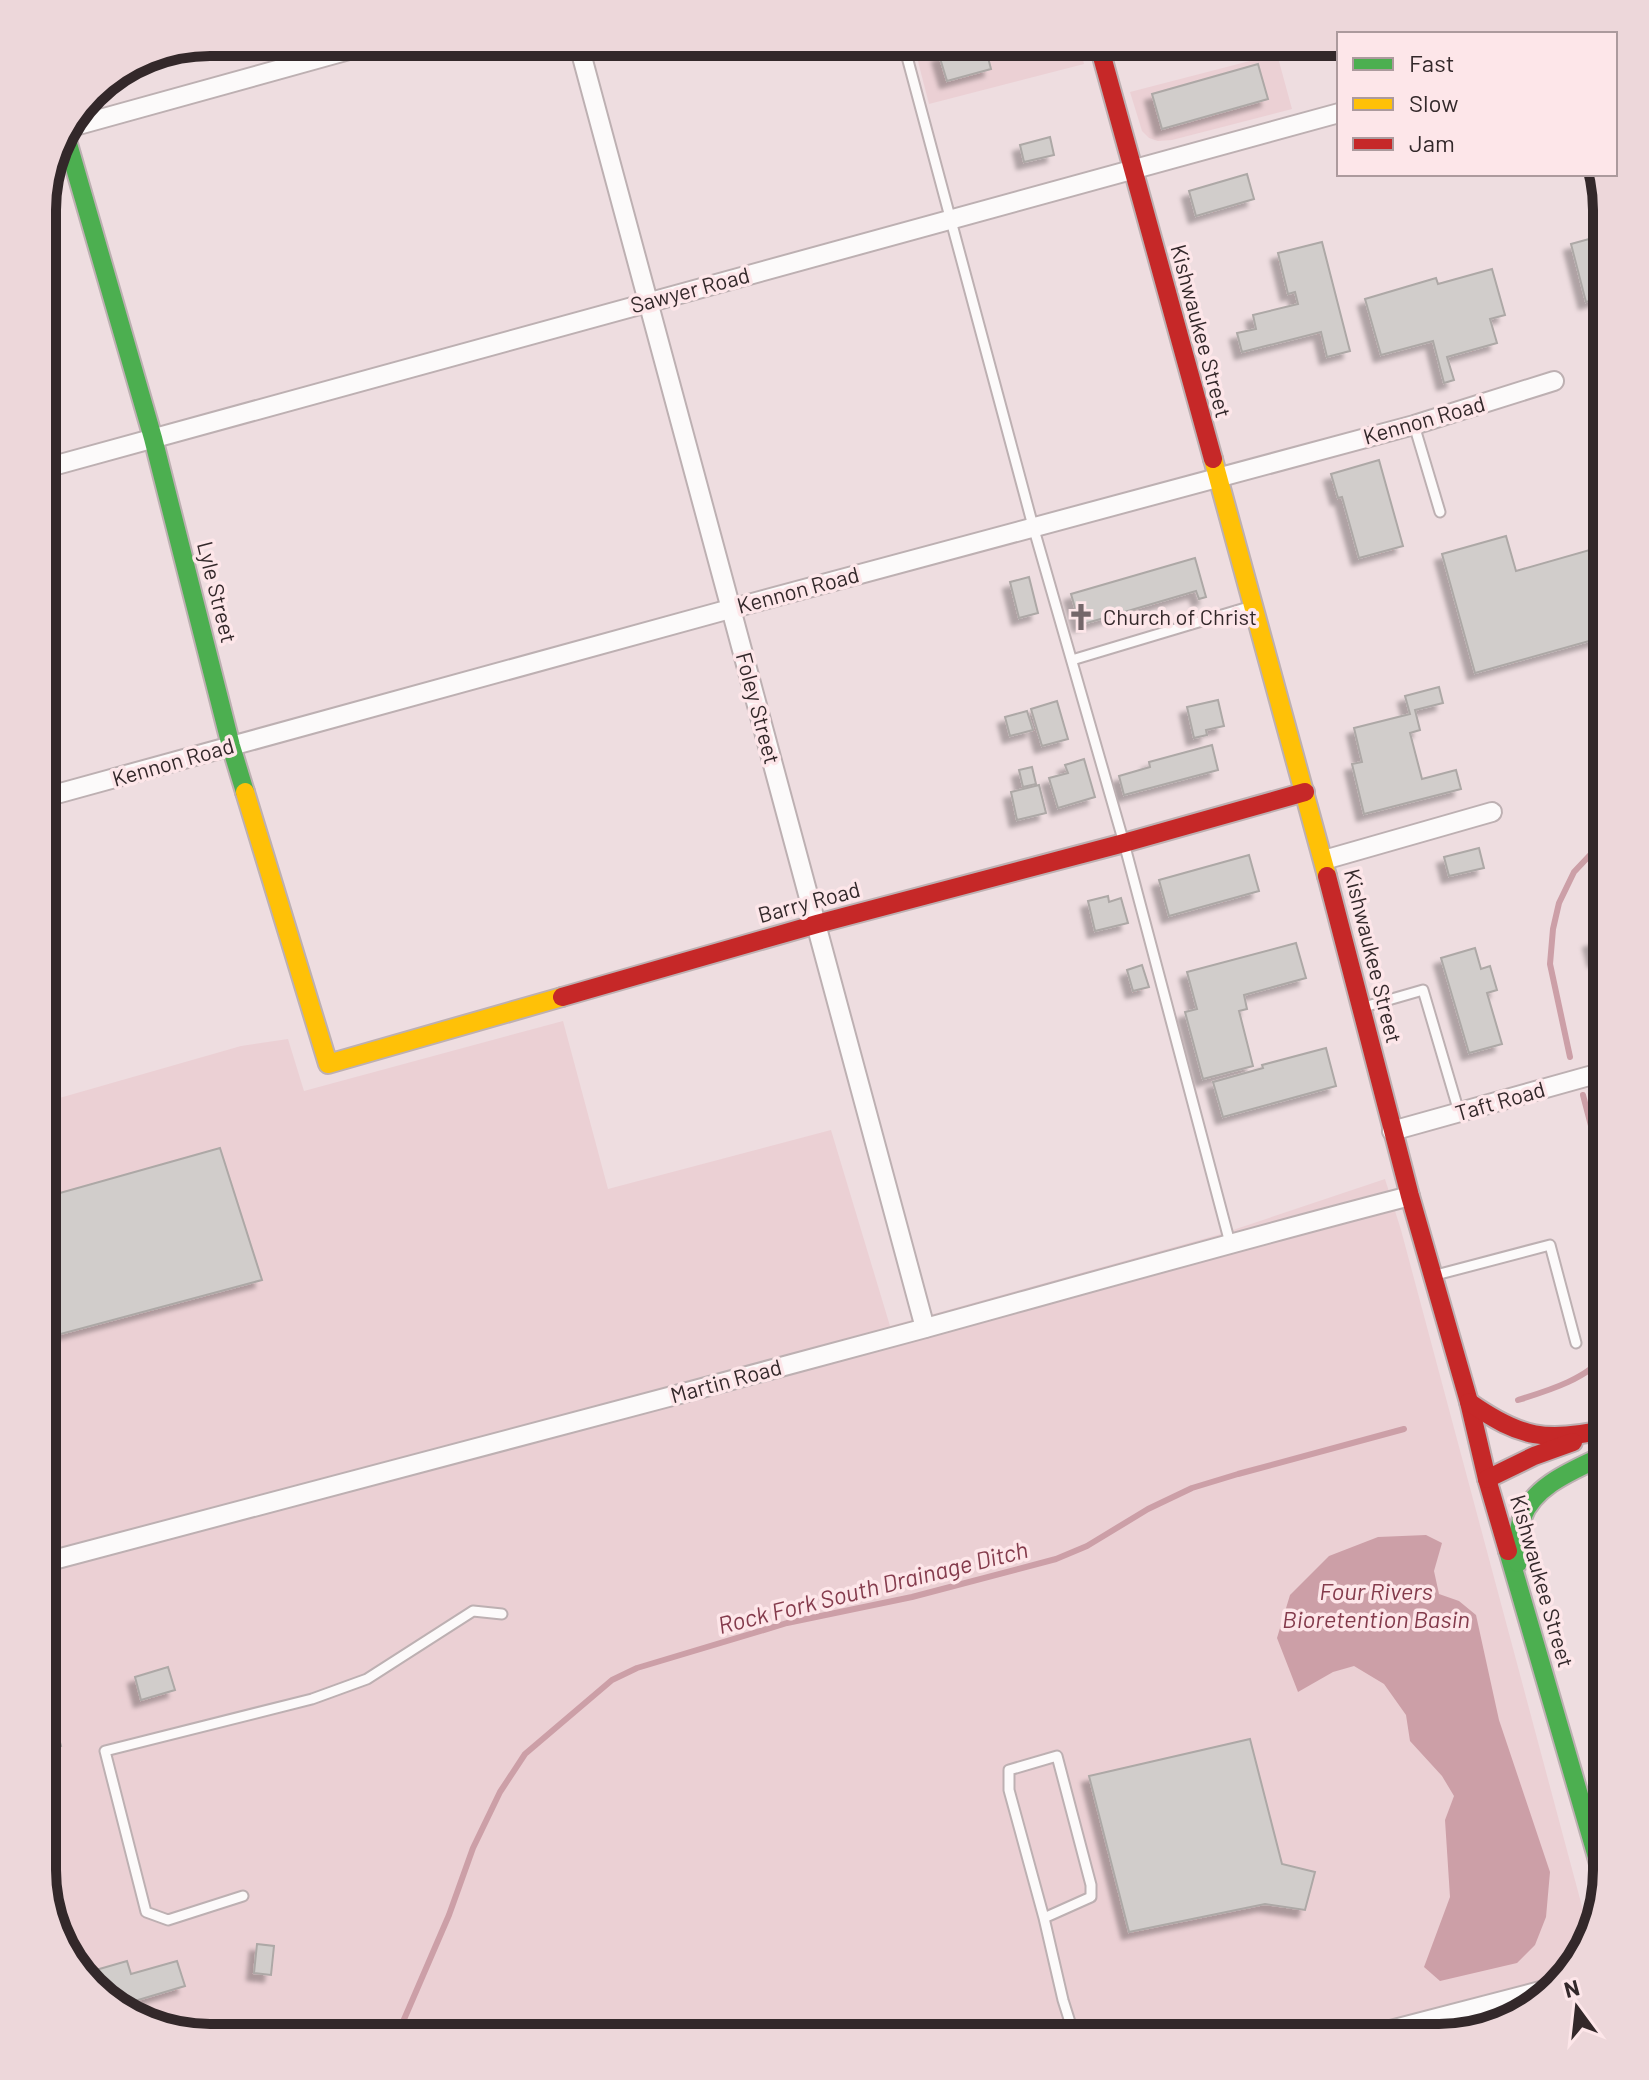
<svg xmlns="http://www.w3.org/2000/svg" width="1649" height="2080" font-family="Barlow,sans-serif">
<defs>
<filter id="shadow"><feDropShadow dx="-7" dy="7" stdDeviation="2" flood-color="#0004"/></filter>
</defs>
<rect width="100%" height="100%" fill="#eedde0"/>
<g fill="#ebd0d4">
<path d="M913,42H1079L1084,64L929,104Z"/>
<path d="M1277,54L1292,109L1172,140L1158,141L1149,138L1142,131L1130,92Z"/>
<path d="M563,1021L608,1189L831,1130L890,1326L1221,1234L1385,1179L1401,1230L1591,1940L1589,1945L1533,2009L1440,2038H209L135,2020L71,1964L42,1870V1103L241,1046L288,1039L304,1091Z"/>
</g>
<path fill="#cc9fa7" d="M1426,1535L1442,1543L1434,1571L1439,1594L1459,1601L1476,1615L1499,1720L1550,1872L1546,1917L1535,1945L1517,1963L1440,1981L1424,1967L1450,1897L1445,1820L1454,1796L1442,1776L1410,1741L1406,1715L1384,1684L1354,1666L1333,1672L1298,1692L1277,1638L1290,1595L1329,1556L1378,1537Z"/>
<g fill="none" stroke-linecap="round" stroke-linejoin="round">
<g stroke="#cc9fa7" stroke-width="6">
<path d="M1570,1057L1550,964L1553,929L1559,903L1574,872L1607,837"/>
<path d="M1583,1095L1607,1187"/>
<path d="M1518,1400C1547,1391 1588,1379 1607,1353"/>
<path d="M396,2038L449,1915L473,1848L500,1792L525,1754L612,1680L637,1668L787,1623L912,1597L1056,1559L1087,1546L1148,1509L1192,1488L1238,1474L1404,1429"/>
</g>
</g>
<g fill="#d1cdcb" stroke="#ada8a6" stroke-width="2" filter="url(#shadow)">
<path d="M984,42L991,69L947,81L939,55Z"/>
<path d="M1258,64L1268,99L1162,129L1152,94Z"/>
<path d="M1050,137L1054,155L1024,162L1020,145Z"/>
<path d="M1247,174L1254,199L1196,216L1189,191Z"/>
<path d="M1607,234V296L1586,302L1571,244Z"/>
<path d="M1322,242L1350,351L1327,357L1321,332L1242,352L1237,333L1256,329L1253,315L1298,304L1295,292L1288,294L1278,253Z"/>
<path d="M1492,269L1505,315L1490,319L1497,343L1447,357L1454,380L1444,383L1433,341L1381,355L1365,299L1436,278L1438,284Z"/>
<path d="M1379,460L1403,546L1359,558L1342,497L1338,498L1331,474Z"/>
<path d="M1506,536L1516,571L1607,545V636L1475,673L1442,554Z"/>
<path d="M1195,558L1206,597L1199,599L1196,591L1080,625L1071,594Z"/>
<path d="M1029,577L1038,613L1019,618L1010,582Z"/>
<path d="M1439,687L1443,703L1415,710L1420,730L1410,733L1422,779L1456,770L1461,789L1364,814L1352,764L1362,762L1354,728L1410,714L1405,696Z"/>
<path d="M1218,700L1224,726L1206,730L1207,735L1194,738L1187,707Z"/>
<path d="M1057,701L1068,739L1042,746L1031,709Z"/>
<path d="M1027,711L1033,730L1010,736L1005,717Z"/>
<path d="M1212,745L1218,770L1124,795L1119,776L1150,767L1149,762Z"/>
<path d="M1084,759L1095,797L1058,808L1049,778L1068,773L1065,765Z"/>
<path d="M1032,767L1036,784L1023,787L1019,770Z"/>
<path d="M1039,785L1046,813L1017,820L1011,792Z"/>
<path d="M1479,848L1484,868L1449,876L1444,857Z"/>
<path d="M1249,855L1259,891L1169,916L1159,880Z"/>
<path d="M1108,896L1109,902L1121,898L1128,923L1095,931L1088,901Z"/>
<path d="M1607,936V957L1595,960L1590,941Z"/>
<path d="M1296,943L1306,978L1244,995L1247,1009L1239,1011L1253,1066L1203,1079L1185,1012L1197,1009L1187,972Z"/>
<path d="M1475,948L1481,969L1490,966L1497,990L1487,993L1502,1044L1469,1053L1441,958Z"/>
<path d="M1142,965L1149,987L1133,991L1127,970Z"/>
<path d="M1326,1048L1336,1086L1223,1117L1213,1082L1263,1068L1262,1065Z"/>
<path d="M220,1148L262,1280L42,1339V1198Z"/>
<path d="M168,1667L175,1690L141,1700L135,1677Z"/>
<path d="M46,1688L61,1746L42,1751V1689Z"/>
<path d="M1250,1739L1282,1864L1315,1872L1305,1910L1265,1904L1129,1932L1089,1776Z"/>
<path d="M257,1944L274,1946L271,1975L254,1973Z"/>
<path d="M127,1961L131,1974L177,1961L185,1986L118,2006L82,1974Z"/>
</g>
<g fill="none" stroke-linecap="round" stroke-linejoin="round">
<g stroke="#bdb0b2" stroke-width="13">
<g id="lane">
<path d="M903,42L1033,526L1124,843L1230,1243"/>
<path d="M1414,425L1440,512"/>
<path d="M1072,660L1252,606"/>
<path d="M1364,1007L1423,990L1459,1112"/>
<path d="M1436,1275L1550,1245L1576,1343"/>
<path d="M243,1896L168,1920L146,1912L105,1751L312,1699L367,1679L473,1611L502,1614"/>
<path d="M1044,1918L1091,1897V1885L1057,1756L1009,1770V1790L1044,1918L1063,2000L1075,2038"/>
</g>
</g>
<g stroke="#bdb0b2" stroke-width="22">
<g id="street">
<path d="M578,42L925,1328"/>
<path d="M64,129L378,42"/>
<path d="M42,469L1339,113"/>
<path d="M42,798L730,609L1414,425L1554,381"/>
<path d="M1324,860L1492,812"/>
<path d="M1392,1131L1607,1071"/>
<path d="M42,1563C336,1486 629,1408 922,1329C1085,1284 1247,1238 1410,1196"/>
<path d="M1360,2038L1552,1988"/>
</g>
</g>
<g stroke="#bdb0b2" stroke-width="22">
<g id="fast">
<path d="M64,130L153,438L231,746L245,792"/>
<path d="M1508,1551L1604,1881"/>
<path d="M1518,1563C1518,1548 1517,1532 1522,1518C1534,1485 1574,1470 1603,1456"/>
</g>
</g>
<g stroke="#bdb0b2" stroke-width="22">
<g id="slow">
<path d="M1213,459L1327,876"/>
<path d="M245,792L328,1064L562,997"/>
</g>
</g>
<g stroke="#bdb0b2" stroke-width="22">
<g id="jam">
<path d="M1098,42L1213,459"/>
<path d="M1327,876L1410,1196L1469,1402L1487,1479L1508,1551"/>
<path d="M562,997L817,924L1124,843L1305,792"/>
<path d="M1469,1402C1520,1438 1547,1443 1607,1429"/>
<path d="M1487,1479L1534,1456L1573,1442"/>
</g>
</g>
<use href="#lane" stroke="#fcfafa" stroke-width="9"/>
<use href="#street" stroke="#fcfafa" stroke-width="18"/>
<use href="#fast" stroke="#4caf50" stroke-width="18"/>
<use href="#slow" stroke="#ffc107" stroke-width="18"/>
<use href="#jam" stroke="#c62828" stroke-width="18"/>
</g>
<defs>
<g id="church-bare" transform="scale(2.16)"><path d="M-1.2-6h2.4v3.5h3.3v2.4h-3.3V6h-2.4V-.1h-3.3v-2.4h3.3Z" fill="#74676a" stroke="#fde6e9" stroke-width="2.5" paint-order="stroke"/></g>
</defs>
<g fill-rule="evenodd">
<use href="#church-bare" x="1081" y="617"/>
</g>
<g text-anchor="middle" stroke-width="7" stroke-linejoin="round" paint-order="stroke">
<g font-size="22" fill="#33282a" stroke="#fde6e9">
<text transform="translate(690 290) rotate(-15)" y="8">Sawyer Road</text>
<text transform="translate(1201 331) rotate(75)" y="8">Kishwaukee Street</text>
<text transform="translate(1424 420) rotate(-16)" y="8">Kennon Road</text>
<text transform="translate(798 590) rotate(-15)" y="8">Kennon Road</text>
<text transform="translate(217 592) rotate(76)" y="8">Lyle Street</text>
<text transform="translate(758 708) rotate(75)" y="8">Foley Street</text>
<text transform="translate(173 762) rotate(-16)" y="8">Kennon Road</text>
<text transform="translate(809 902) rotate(-15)" y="8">Barry Road</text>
<text transform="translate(1373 956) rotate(76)" y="8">Kishwaukee Street</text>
<text transform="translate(1500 1101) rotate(-16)" y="8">Taft Road</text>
<text transform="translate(726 1381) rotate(-15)" y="8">Martin Road</text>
<text transform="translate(1542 1581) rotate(74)" y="8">Kishwaukee Street</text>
</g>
<g font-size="22" fill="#33282a" stroke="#fde6e9" text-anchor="start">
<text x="1103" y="625">Church of Christ</text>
</g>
<g font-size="24" font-style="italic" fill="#843b4c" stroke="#fde6e9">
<text transform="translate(873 1588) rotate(-14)" y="8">Rock Fork South Drainage Ditch</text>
<text x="1376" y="1600">Four Rivers<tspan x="1376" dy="28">Bioretention Basin</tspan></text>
</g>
</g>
<path d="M0 0H1649V2080H0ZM210 56H1439A154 154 0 0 1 1593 210V1870A154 154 0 0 1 1439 2024H210A154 154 0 0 1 56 1870V210A154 154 0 0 1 210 56Z" fill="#edd7da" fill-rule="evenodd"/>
<path fill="none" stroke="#33282a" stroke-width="10" d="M210 56H1439A154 154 0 0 1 1593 210V1870A154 154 0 0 1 1439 2024H210A154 154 0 0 1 56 1870V210A154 154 0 0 1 210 56Z"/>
<rect x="1337" y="32" width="280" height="144" fill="#fde6e9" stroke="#ac9a9d" stroke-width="2"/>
<rect x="1353" y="58" width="40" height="12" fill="#4caf50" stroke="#ac9a9d" stroke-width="2"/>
<text x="1409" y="72" font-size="24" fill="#33282a">Fast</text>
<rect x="1353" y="98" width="40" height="12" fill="#ffc107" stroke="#ac9a9d" stroke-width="2"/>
<text x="1409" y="112" font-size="24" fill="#33282a">Slow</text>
<rect x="1353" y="138" width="40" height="12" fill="#c62828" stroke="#ac9a9d" stroke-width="2"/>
<text x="1409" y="152" font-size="24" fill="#33282a">Jam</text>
<g transform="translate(1577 2008) rotate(345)" stroke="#fde6e9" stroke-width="6" paint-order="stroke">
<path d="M0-6L14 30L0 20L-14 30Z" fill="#33282a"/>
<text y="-12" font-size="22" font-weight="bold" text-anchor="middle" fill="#33282a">N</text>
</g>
</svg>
